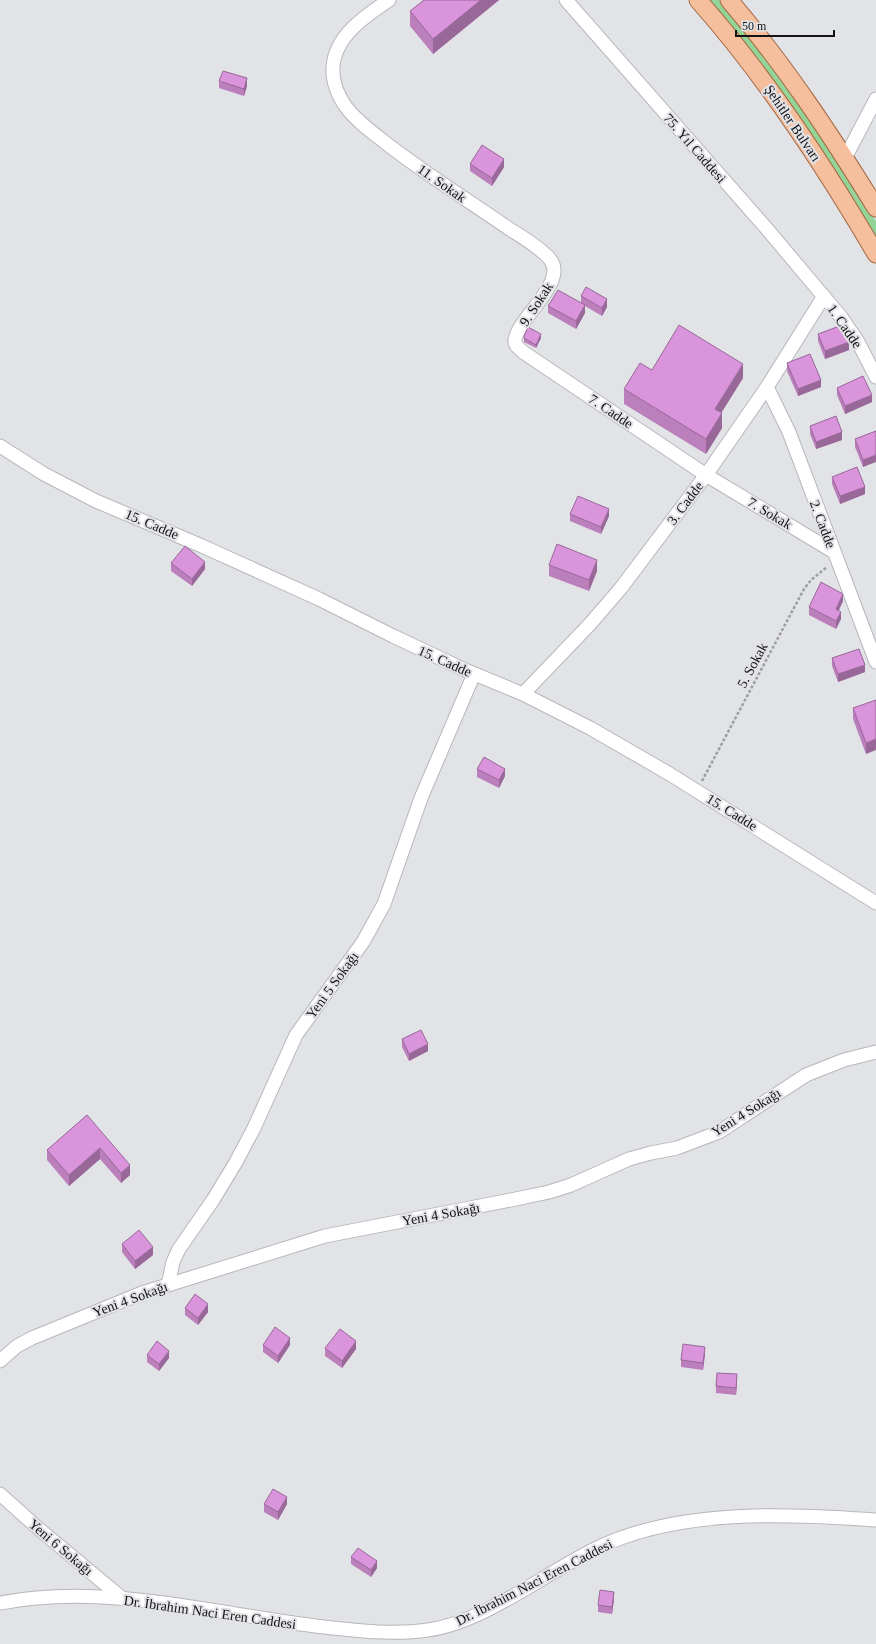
<svg xmlns="http://www.w3.org/2000/svg" width="876" height="1644" font-family="Georgia,serif">
<rect width="100%" height="100%" fill="#e2e3e7"/>
<path fill="#93d498" d="M709,0H720C779,69 828,145 876,221V237L866,219L788,100L762,64Z"/>
<g fill="none" stroke-linecap="round" stroke-linejoin="round">
<g stroke="#b6b7bb" stroke-width="15">
<g id="minor">
<path d="M389,0C365,16 335,36 333,67C332,81 338,96 346,107C358,123 376,135 391,147C429,176 469,201 508,228C522,237 538,246 549,258C570,281 518,317 515,340C514,345 519,348 523,352L706,475L834,552"/>
<path d="M566,0L767,229L841,317L858,342L876,377"/>
<path d="M845,158L876,99"/>
<path d="M767,387L789,432L876,662"/>
<path d="M0,446L44,474L96,501L202,546L319,599L393,636L465,670L523,694L590,728L668,773L876,903"/>
<path d="M523,694L590,624L621,588L706,475L767,387L824,296"/>
<path d="M168,1285L173,1262L179,1249L213,1200L236,1162L254,1128L296,1035L363,942L384,904L421,798L474,674"/>
<path d="M0,1361L17,1346L32,1338L142,1293L325,1236L511,1200L549,1192L571,1185L629,1159L651,1153L677,1148L719,1132L806,1075L844,1060L876,1052"/>
<path d="M0,1494L39,1529L123,1599"/>
<path d="M0,1603C106,1582 219,1615 324,1627C359,1631 394,1635 428,1630C484,1622 544,1574 595,1549C678,1508 786,1514 876,1520"/>
</g>
</g>
<g stroke="#a26842" stroke-width="19">
<g id="major">
<path d="M698,0C767,78 824,165 876,254"/>
<path d="M729,0C785,65 831,135 876,208"/>
</g>
</g>
<path stroke="#9d9ea1" stroke-width="2.5" stroke-dasharray="3 2" stroke-linecap="butt" d="M702,781L804,589L811,580L827,567"/>
<use href="#minor" stroke="#fff" stroke-width="13"/>
<use href="#major" stroke="#f5bf9d" stroke-width="17"/>
</g>
<g fill="#bb7fbc">
<path d="M424,0H499L433,54L410,26V11Z"/>
<path d="M219,81L247,86L244,96L219,88Z"/>
<path d="M470,164L504,167L492,186L470,171Z"/>
<path d="M581,296L607,307L602,316L585,306V313L576,329L548,313V306L581,303Z"/>
<path d="M818,334L849,350L825,359L818,341Z"/>
<path d="M524,336L541,338L536,348L524,342Z"/>
<path d="M787,363L821,387L798,396L787,371Z"/>
<path d="M743,378L721,413L722,428L706,454L624,404V389Z"/>
<path d="M837,388L872,402L845,414L837,395Z"/>
<path d="M810,426L842,440L816,449L810,434Z"/>
<path d="M876,431L863,467L855,447V439Z"/>
<path d="M832,477L865,494L840,504L832,484Z"/>
<path d="M570,514L609,516L601,534L570,521Z"/>
<path d="M171,563L205,569L192,586L171,571Z"/>
<path d="M549,565L597,571L589,591L549,576Z"/>
<path d="M843,601L839,610L841,619L836,629L809,615V607Z"/>
<path d="M832,658L865,672L838,682L832,666Z"/>
<path d="M876,700L866,754L853,719V708Z"/>
<path d="M477,769L505,776L499,788L477,777Z"/>
<path d="M402,1039L428,1051L409,1061L402,1047Z"/>
<path d="M87,1115L130,1175L121,1183L100,1159L69,1186L47,1160V1150Z"/>
<path d="M122,1244L153,1255L135,1269L122,1252Z"/>
<path d="M185,1308L208,1312L198,1325L185,1315Z"/>
<path d="M263,1345H290L278,1363L263,1352Z"/>
<path d="M325,1348L356,1349L342,1368L325,1356Z"/>
<path d="M705,1354L703,1370L681,1367V1360Z"/>
<path d="M147,1355L169,1358L159,1371L147,1362Z"/>
<path d="M737,1382L736,1395L716,1393V1386Z"/>
<path d="M264,1504H287L278,1520L264,1512Z"/>
<path d="M351,1557L377,1568L371,1577L351,1564Z"/>
<path d="M614,1599L612,1614L598,1612V1605Z"/>
</g>
<g fill="#986899">
<path d="M481,0H499L433,54V39Z"/>
<path d="M247,78V86L244,96V89Z"/>
<path d="M504,159V167L492,186V178Z"/>
<path d="M607,299V307L602,316V308Z"/>
<path d="M585,305V313L576,329V321Z"/>
<path d="M541,334V338L536,348V345Z"/>
<path d="M849,342V350L825,359V351Z"/>
<path d="M743,364V378L715,423V409Z"/>
<path d="M821,380V387L798,396V389Z"/>
<path d="M872,395V402L845,414V406Z"/>
<path d="M722,413V428L706,454V439Z"/>
<path d="M842,432V440L816,449V442Z"/>
<path d="M876,455V462L863,467V460Z"/>
<path d="M865,487V494L840,504V496Z"/>
<path d="M609,509V516L601,534V527Z"/>
<path d="M597,560V571L589,591V580Z"/>
<path d="M205,562V569L192,586V579Z"/>
<path d="M843,594V601L836,616V609Z"/>
<path d="M841,612V619L836,629V621Z"/>
<path d="M865,665V672L838,682V674Z"/>
<path d="M876,739V750L866,754V743Z"/>
<path d="M505,769V776L499,788V780Z"/>
<path d="M428,1044V1051L409,1061V1054Z"/>
<path d="M100,1148V1159L69,1186V1175Z"/>
<path d="M130,1165V1175L121,1183V1173Z"/>
<path d="M153,1247V1255L135,1269V1261Z"/>
<path d="M208,1304V1312L198,1325V1318Z"/>
<path d="M290,1338V1345L278,1363V1356Z"/>
<path d="M356,1341V1349L342,1368V1361Z"/>
<path d="M705,1347V1354L703,1370V1363Z"/>
<path d="M169,1351V1358L159,1371V1364Z"/>
<path d="M737,1374V1382L736,1395V1388Z"/>
<path d="M287,1497V1504L278,1520V1512Z"/>
<path d="M377,1561V1568L371,1577V1570Z"/>
<path d="M614,1592V1599L612,1614V1607Z"/>
</g>
<g fill="#d994db" stroke="#986899">
<path d="M424,0H481L433,39L410,11Z"/>
<path d="M223,71L247,78L244,89L219,81Z"/>
<path d="M482,145L504,159L492,178L470,164Z"/>
<path d="M586,287L607,299L602,308L581,296Z"/>
<path d="M558,290L585,305L576,321L548,306Z"/>
<path d="M679,325L743,364L715,409L722,413L706,439L624,389L640,363L652,370Z"/>
<path d="M842,325L849,342L825,351L818,334Z"/>
<path d="M528,327L541,334L536,345L524,338V336Z"/>
<path d="M810,354L821,380L798,389L787,363Z"/>
<path d="M863,376L872,395L845,406L837,388Z"/>
<path d="M836,416L842,432L816,442L810,426Z"/>
<path d="M876,431V455L863,460L855,439Z"/>
<path d="M857,467L865,487L840,496L832,477Z"/>
<path d="M578,496L609,509L601,527L570,514Z"/>
<path d="M557,544L597,560L589,580L549,565Z"/>
<path d="M185,546L205,562L192,579L171,563Z"/>
<path d="M821,582L843,594L836,609L841,612L836,621L809,607Z"/>
<path d="M859,649L865,665L838,674L832,658Z"/>
<path d="M876,700V739L866,743L853,708Z"/>
<path d="M484,757L505,769L499,780L477,769Z"/>
<path d="M421,1030L428,1044L409,1054L402,1039Z"/>
<path d="M87,1115L130,1165L121,1173L100,1148L69,1175L47,1150Z"/>
<path d="M139,1230L153,1247L135,1261L122,1244Z"/>
<path d="M195,1294L208,1304L198,1318L185,1308Z"/>
<path d="M275,1327L290,1338L278,1356L263,1345Z"/>
<path d="M340,1329L356,1341L342,1361L325,1348Z"/>
<path d="M157,1341L169,1351L159,1364L147,1355Z"/>
<path d="M683,1344L705,1347L703,1363L681,1360Z"/>
<path d="M717,1373L737,1374L736,1388L716,1386Z"/>
<path d="M273,1489L287,1497L278,1512L264,1504Z"/>
<path d="M358,1548L377,1561L371,1570L351,1557Z"/>
<path d="M600,1590L614,1592L612,1607L598,1605Z"/>
</g>
<g text-anchor="middle" stroke-width="4" stroke-linejoin="round" paint-order="stroke">
<g font-size="14" fill="#131314" stroke="#e2e3e7">
<text transform="translate(793 123) rotate(56)" y="5">Şehitler Bulvarı</text>
<text transform="translate(695 148) rotate(49)" y="5">75. Yıl Caddesi</text>
<text transform="translate(442 183) rotate(35)" y="5">11. Sokak</text>
<text transform="translate(536 304) rotate(-57)" y="5">9. Sokak</text>
<text transform="translate(845 326) rotate(55)" y="5">1. Cadde</text>
<text transform="translate(611 411) rotate(34)" y="5">7. Cadde</text>
<text transform="translate(685 503) rotate(-53)" y="5">3. Cadde</text>
<text transform="translate(770 513) rotate(31)" y="5">7. Sokak</text>
<text transform="translate(152 524) rotate(23)" y="5">15. Cadde</text>
<text transform="translate(823 524) rotate(69)" y="5">2. Cadde</text>
<text transform="translate(445 661) rotate(24)" y="5">15. Cadde</text>
<text transform="translate(752 665) rotate(-62)" y="5">5. Sokak</text>
<text transform="translate(732 812) rotate(32)" y="5">15. Cadde</text>
<text transform="translate(332 985) rotate(-54)" y="5">Yeni 5 Sokağı</text>
<text transform="translate(746 1112) rotate(-32)" y="5">Yeni 4 Sokağı</text>
<text transform="translate(441 1214) rotate(-10)" y="5">Yeni 4 Sokağı</text>
<text transform="translate(130 1299) rotate(-20)" y="5">Yeni 4 Sokağı</text>
<text transform="translate(61 1547) rotate(40)" y="5">Yeni 6 Sokağı</text>
<text transform="translate(534 1582) rotate(-27)" y="5">Dr. İbrahim Naci Eren Caddesi</text>
<text transform="translate(210 1612) rotate(8)" y="5">Dr. İbrahim Naci Eren Caddesi</text>
</g>
</g>
<path d="M736 30v6h98v-6" fill="none" stroke="#131314" stroke-width="2"/>
<text x="742" y="30" font-size="12" fill="#131314" stroke="#e2e3e7" stroke-width="3" paint-order="stroke">50 m</text>
</svg>
